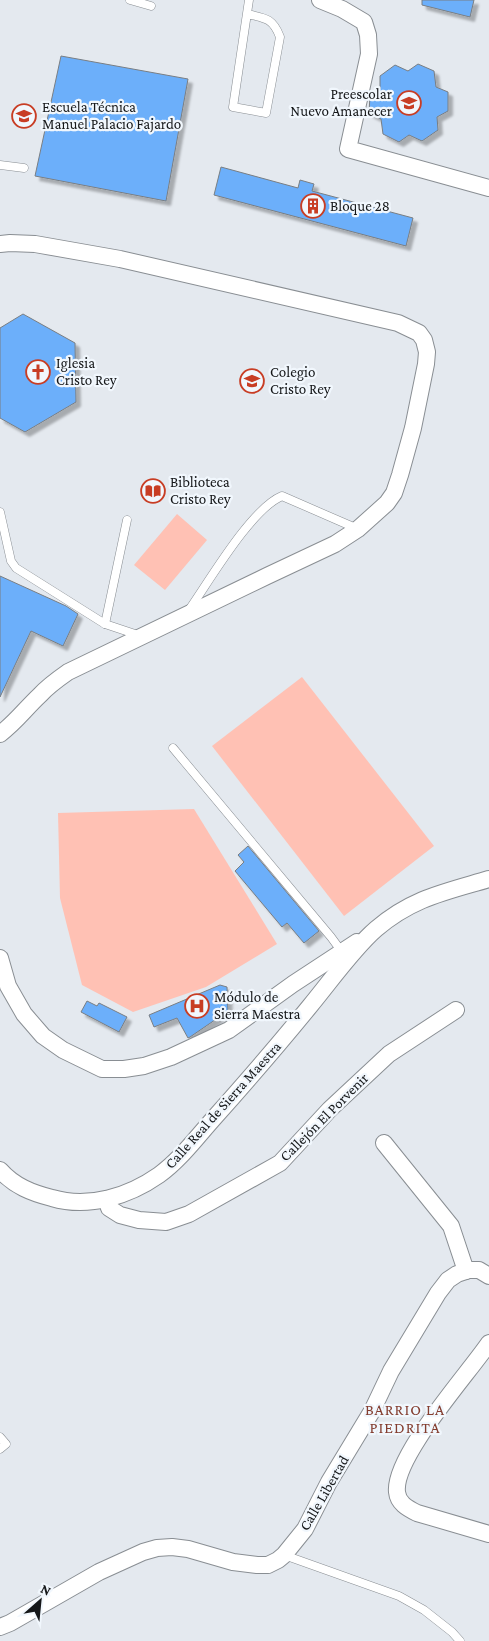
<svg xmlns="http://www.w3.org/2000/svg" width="489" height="1641" font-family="'Crimson Pro',serif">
<defs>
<filter id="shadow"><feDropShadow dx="4.5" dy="4.5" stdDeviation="1" flood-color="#0004"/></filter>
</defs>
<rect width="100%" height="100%" fill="#e4e9ef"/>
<g fill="#ffc1b4">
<path d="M177,514L207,540L165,590L134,565Z"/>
<path d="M302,677L434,846L344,916L212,746Z"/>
<path d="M194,809L277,944L206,987L133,1012L82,985L60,898L58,813Z"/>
</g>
<g fill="#6caffa" stroke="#797e83" filter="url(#shadow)">
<path d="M422,0H474L470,17L422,5Z"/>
<path d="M61,56L188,79L166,201L35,176Z"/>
<path d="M418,64L434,71L436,87L448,92V111L437,117L438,130L422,141L409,135L399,142L383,134L381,119L369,113L370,95L380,89V76L395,65L408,71Z"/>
<path d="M221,167L298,188L300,180L314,184L312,191L413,218L406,246L214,195Z"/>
<path d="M23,314L75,343L76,402L25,432L0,418V328Z"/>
<path d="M0,576L66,606L78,614L63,646L31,631L0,697Z"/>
<path d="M248,846L319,931L304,943L287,923L282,927L235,871L244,862L238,855Z"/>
<path d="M220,985L227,987L228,1011L190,1037L188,1038L177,1018L154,1027L149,1015Z"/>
<path d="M87,1001L97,1006L99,1003L127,1017L119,1032L81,1012Z"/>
</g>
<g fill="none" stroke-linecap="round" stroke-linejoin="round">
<g stroke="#898e93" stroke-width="9">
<g id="service">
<path d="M130,0L151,6"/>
<path d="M247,14C265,18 273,18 280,37L266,113L233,107L249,0"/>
<path d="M0,165L24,168"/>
<path d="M0,512L11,561L16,568L105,624L141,636"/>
<path d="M189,610C210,580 251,509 282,496L358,529"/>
<path d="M105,624L127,520"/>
<path d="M173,748L331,937L342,952"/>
<path d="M0,1437L6,1444L0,1449"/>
<path d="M284,1555L399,1596L424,1610L452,1632L460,1641"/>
</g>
</g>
<g stroke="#898e93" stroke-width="18">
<g id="minor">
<path d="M320,0L342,9L364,22L368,35L369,54L348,149L489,188"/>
<path d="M0,244L10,243L35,244L120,259L398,323L419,333L424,340L427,352L426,364L413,428L400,475L394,493L387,503L358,529L335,544L267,576L68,672C58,679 48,686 40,695C25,709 16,722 0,734"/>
<path d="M0,958L8,986L24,1014L43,1036L63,1050L102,1069H124L144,1066L171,1057L229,1030L293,984L357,942"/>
<path d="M384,1143L451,1226L466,1271"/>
<path d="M0,1170C14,1186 32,1193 52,1198C89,1209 129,1196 159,1175C180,1160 197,1137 214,1118C247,1081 279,1044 310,1006C330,982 353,949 376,929C412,898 445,892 489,879"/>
<path d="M107,1199L109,1208L120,1215L139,1220L166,1222L189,1214L280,1163L330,1109L389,1054L456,1010"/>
<path d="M489,1343C468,1374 393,1457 397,1492C398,1503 407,1508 417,1513L489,1534"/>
<path d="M0,1627L10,1623L99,1572L143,1552L157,1548L172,1547L188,1549L233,1562L257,1565H268L278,1560L284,1555L305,1529L329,1482L372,1411L391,1371L438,1293L448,1280L457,1274L469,1270H479L489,1276"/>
</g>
</g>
<use href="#service" stroke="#fff" stroke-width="8"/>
<use href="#minor" stroke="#fff" stroke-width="16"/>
</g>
<defs>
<g id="school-ring" transform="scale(1.25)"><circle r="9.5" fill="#f1f7fd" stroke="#c83d24" stroke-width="1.5"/><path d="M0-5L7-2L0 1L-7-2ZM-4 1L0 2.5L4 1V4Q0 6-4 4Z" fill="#c83d24"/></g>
<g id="building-ring" transform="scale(1.25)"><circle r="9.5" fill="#f1f7fd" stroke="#c83d24" stroke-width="1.5"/><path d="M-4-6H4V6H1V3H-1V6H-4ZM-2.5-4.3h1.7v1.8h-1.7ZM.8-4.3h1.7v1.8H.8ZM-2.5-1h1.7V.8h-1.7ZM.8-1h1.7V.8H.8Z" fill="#c83d24"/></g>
<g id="church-ring" transform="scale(1.25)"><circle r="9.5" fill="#f1f7fd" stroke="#c83d24" stroke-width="1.5"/><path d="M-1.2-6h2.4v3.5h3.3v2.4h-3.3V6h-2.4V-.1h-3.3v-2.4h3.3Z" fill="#c83d24"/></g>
<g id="library-ring" transform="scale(1.25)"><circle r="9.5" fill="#f1f7fd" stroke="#c83d24" stroke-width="1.5"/><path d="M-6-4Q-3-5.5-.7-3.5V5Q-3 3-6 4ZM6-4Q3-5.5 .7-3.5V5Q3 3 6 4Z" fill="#c83d24"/></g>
<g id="hospital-ring" transform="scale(1.25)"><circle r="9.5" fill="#f1f7fd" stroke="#c83d24" stroke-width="1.5"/><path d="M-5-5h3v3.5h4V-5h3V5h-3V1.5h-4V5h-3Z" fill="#c83d24"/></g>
</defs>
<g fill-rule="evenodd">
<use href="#school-ring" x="409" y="103"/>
<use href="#school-ring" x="24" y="116"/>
<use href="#building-ring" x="313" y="206"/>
<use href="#church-ring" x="38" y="372"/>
<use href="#school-ring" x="252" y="381"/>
<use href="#library-ring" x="153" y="491"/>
<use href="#hospital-ring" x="197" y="1006"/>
</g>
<g text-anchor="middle" stroke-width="4.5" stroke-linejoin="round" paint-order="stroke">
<g font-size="15" fill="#151719" stroke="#f1f7fd" text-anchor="start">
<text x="392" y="99" text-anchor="end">Preescolar<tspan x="392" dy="17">Nuevo Amanecer</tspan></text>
<text x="42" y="112">Escuela Técnica<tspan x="42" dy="17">Manuel Palacio Fajardo</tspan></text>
<text x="330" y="211">Bloque 28</text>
<text x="56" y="368">Iglesia<tspan x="56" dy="17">Cristo Rey</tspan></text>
<text x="270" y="377">Colegio<tspan x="270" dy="17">Cristo Rey</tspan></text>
<text x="170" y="487">Biblioteca<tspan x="170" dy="17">Cristo Rey</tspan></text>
<text x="214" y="1002">Módulo de<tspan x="214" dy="17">Sierra Maestra</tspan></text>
</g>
<g font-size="15" fill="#151719" stroke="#f1f7fd">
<text transform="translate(223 1105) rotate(-48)" y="5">Calle Real de Sierra Maestra</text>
<text transform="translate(324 1117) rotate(-45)" y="5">Callejón El Porvenir</text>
<text transform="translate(324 1493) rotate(-60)" y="5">Calle Libertad</text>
</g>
<g font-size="16" letter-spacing="1" fill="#843e30" stroke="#f1f7fd">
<text x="405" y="1415">BARRIO LA<tspan x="405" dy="18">PIEDRITA</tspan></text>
</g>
</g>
<g transform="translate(40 1601) rotate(27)" stroke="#f1f7fd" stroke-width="4" paint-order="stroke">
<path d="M0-4L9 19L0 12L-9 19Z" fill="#151719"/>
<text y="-8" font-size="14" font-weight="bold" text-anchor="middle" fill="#151719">N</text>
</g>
</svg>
